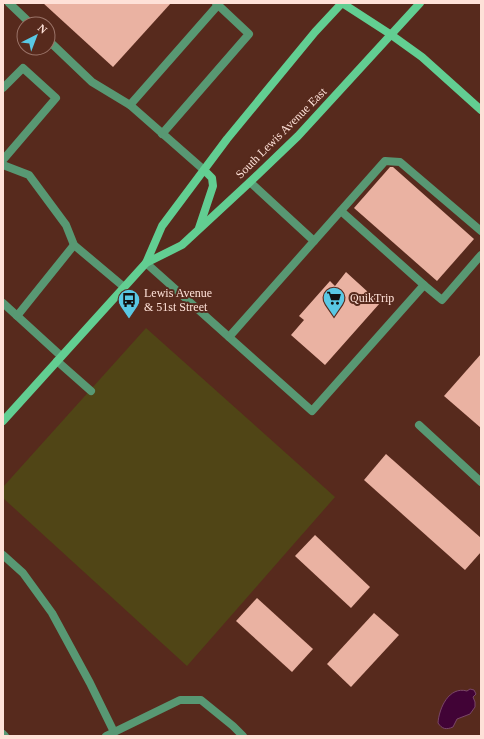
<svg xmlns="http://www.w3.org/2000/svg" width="484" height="739" font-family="'Times New Roman',serif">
<rect width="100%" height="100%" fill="#572a1d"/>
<path fill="#504516" d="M146,328L335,497L187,666L3,498V487Z"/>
<path fill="#410336" stroke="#7a4667" d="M470,689L474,690L476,694L473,697L475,702V707L470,714L457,719L453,727C446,730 442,729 438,723C439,708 449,686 467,691Z"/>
<g fill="#eab2a2">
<path d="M43,3H171L113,67Z"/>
<path d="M390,167H393L474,239L437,281L354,208Z"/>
<path d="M346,272L380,303L325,365L291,335L304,320L299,316L330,281L335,286Z"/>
<path d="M481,354V428L444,396Z"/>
<path d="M386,454L481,538V552L465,570L364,480Z"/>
<path d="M315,535L370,587L351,608L295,556Z"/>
<path d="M257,598L313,649L292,672L236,621Z"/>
<path d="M374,613L399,635L351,687L327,664Z"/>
</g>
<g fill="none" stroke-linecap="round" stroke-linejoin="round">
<g stroke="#589873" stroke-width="8">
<path d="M9,3L31,24"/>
<path d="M48,40L92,82L130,105L204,170"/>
<path d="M3,88L23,68L56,98L3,160"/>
<path d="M130,105L218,5"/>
<path d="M162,134L249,34L216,3"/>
<path d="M3,165L29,175L66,225L74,245L124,287"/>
<path d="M250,182L314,241"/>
<path d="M341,211L424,285"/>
<path d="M146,263L312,411L424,285L442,300L481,255"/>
<path d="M3,303L61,356"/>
<path d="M17,316L74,245"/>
<path d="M229,337L385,161L400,162L481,231"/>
<path d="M57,361L91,391"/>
<path d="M419,425L481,482"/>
<path d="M3,555L23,573L52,613L90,683L114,732"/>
<path d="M3,734L5,736"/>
<path d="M106,736L180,700H201L233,726L243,736"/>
</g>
<g stroke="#62ce92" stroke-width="8">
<path d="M199,228L213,186L212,178L204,170"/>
<path d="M146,263L182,245L250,182L298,136L420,3"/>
<path d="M3,421L146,263L162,226L227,139L315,32L342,3L390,34L422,57L481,110"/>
</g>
</g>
<defs>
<g id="supermarket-pin" transform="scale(1.15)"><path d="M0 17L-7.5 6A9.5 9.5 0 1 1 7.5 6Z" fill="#59c8e4" stroke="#572a1d"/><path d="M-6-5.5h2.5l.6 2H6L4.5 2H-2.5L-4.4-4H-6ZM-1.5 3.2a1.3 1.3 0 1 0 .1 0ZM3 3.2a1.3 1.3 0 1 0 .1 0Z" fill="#111"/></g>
<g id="bus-pin" transform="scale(1.15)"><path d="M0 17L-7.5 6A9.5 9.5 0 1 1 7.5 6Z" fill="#59c8e4" stroke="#572a1d"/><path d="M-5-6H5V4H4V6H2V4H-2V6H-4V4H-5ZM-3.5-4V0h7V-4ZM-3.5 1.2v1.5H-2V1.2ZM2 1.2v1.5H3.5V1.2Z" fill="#111"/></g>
</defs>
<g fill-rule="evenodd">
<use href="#supermarket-pin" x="334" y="298"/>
<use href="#bus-pin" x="129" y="300"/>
</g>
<g text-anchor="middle" stroke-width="4" stroke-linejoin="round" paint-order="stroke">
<g font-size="12" fill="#fee1d8" stroke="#572a1d">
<text transform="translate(281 133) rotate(-45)" y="4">South Lewis Avenue East</text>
</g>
<g font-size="12" fill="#fee1d8" stroke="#572a1d" text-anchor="start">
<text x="144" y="297">Lewis Avenue<tspan x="144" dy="14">&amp; 51st Street</tspan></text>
<text x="350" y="302">QuikTrip</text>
</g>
</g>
<rect width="484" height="739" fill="none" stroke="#fee1d8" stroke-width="8"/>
<g transform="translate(36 36) rotate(42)"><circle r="19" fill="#572a1d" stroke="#9a7368"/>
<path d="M0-3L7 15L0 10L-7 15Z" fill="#59c8e4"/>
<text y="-6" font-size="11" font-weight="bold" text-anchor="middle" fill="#fee1d8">N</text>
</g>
</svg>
